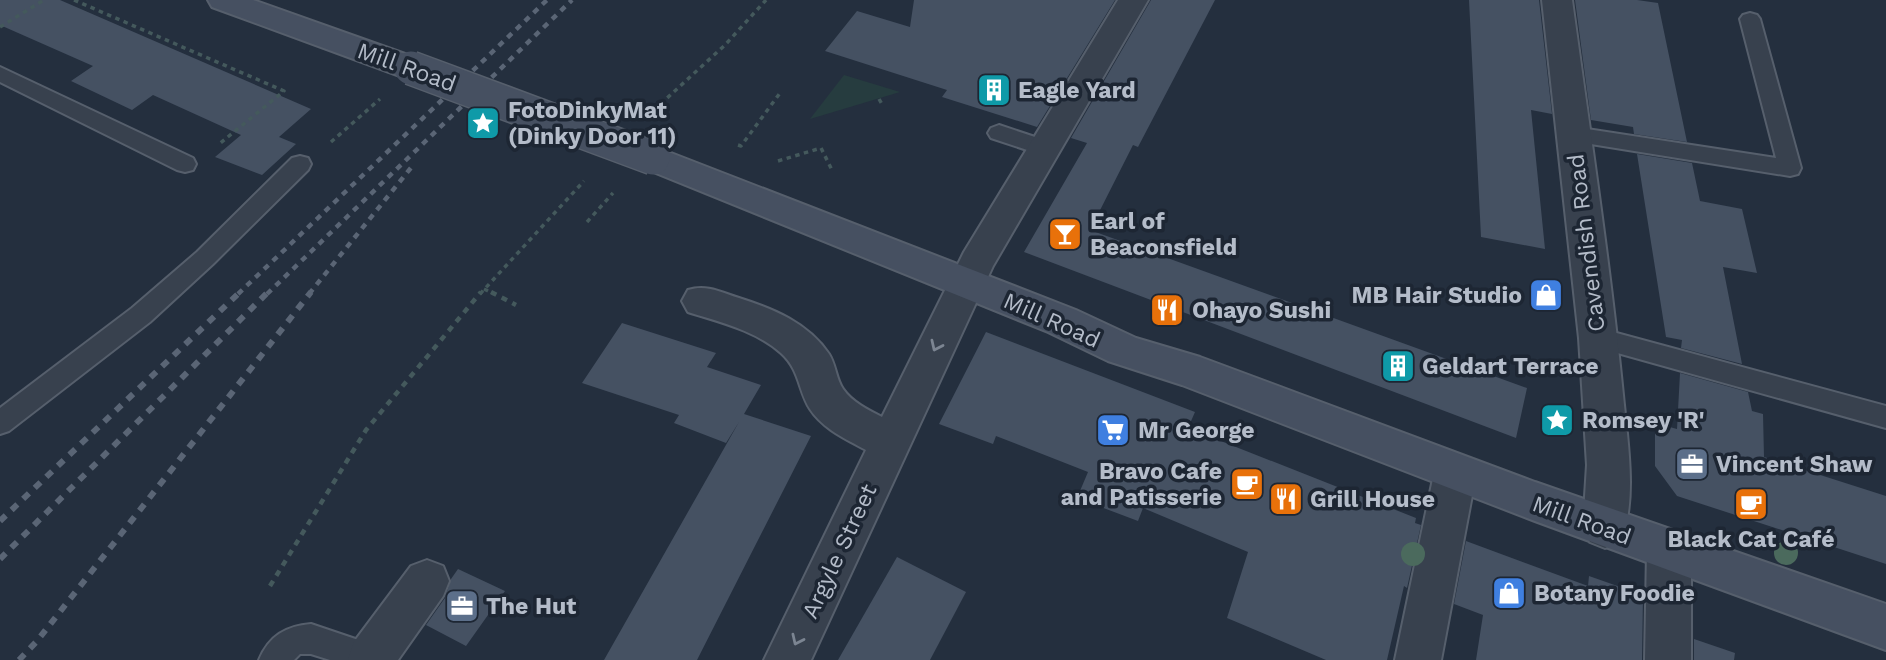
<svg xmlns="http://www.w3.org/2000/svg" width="1886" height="660" font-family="'Work Sans',sans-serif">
<rect width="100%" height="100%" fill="#242f3e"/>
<path fill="#263c3f" d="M844,75L900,92L810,119Z"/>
<g fill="#455162">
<path d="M0,0H60L311,109L279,137L296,144L262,175L215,157L241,135L153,95L132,110L71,81L93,66L0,25Z"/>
<path d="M914,0H1115L1037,127L942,97L947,90L825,51L857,11L910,27Z"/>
<path d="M1151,0H1215L1138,147L1133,145L1090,230L1527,388L1516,438L1024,252L1087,143L1071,138Z"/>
<path d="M1469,0H1539L1552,114L1531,110L1545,249L1481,237Z"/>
<path d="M1575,0H1637L1658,3L1687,142L1634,134L1633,127L1591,120Z"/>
<path d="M1637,154L1692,163L1700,201L1742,209L1757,273L1723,267L1742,364L1681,348L1682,340L1666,337Z"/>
<path d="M622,323L716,353L707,367L761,385L744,414L811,436L697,660H604L739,422L726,443L674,423L679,415L582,383Z"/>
<path d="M986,332L1195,412L1188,428L1416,518L1415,523L1421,525L1407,588L1404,586L1387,660H1326L1227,618L1248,552L1143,508L1138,521L1077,498L1088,472L996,436L993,444L939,424Z"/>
<path d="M1680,373L1748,392L1752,411L1763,414L1764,457L1886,496V564L1677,496L1655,466V423L1677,429Z"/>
<path d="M1466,541L1588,586L1589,576L1643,595L1642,660H1476L1483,615L1454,604Z"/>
<path d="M897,557L966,592L930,660H838Z"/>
<path d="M458,569L505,591L466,646L426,625L445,598L451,579Z"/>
<path d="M1694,639L1735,653L1734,660H1694Z"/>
</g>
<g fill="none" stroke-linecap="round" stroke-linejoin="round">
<g stroke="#565f6c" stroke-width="4">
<g id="lane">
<path d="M1750,13L1757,15L1760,19L1801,168L1798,174L1790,176L1566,140L1563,135L1566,130L1574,127L1776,158L1740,19L1743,15Z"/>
<path d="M0,67L193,158L196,164L193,170L185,172L177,170L0,82Z"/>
<path d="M999,125L1053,143L1056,148L1053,153L1045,156L991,138L988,133L991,128Z"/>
<path d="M300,156L308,158L311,164L308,170L213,264L150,322L9,431L0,434V408L132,308L197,252L292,158Z"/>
<path d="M1598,328L1886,406V428L1589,345L1586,338L1589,331Z"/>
<path d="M311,624L382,648L386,660H330L311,654H300L294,660H259C269,636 286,626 311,624Z"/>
</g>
</g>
<g stroke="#565f6c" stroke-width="4">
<g id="street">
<path d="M1118,0H1148L993,266L811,660H764L866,450C846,439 823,429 810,409C798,390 800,370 781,353C755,330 719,322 688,312L682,301L688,290C706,284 721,292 739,298C774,309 808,323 829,354C836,365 836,379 843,389C852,402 868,410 882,417L964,252Z"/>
<path d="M1542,0H1572C1590,132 1610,263 1623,395C1627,438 1638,502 1620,542L1605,548L1590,542L1583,528L1587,465L1579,338Z"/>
<path d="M1455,455L1470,461L1476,474L1441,660H1395L1434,474L1440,461Z"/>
<path d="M1669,531L1685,537L1691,552V660H1645L1647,552L1653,537Z"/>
<path d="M427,560L443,566L449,581L443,596L398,660H348L354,642L411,566Z"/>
</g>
</g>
<g stroke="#565f6c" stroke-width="4">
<g id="secondary">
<path d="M208,0H253L422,60L427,68L422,76L411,79L400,76L212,7Z"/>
<path d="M653,146L1076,310L1136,338L1200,357L1535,482L1886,604V650L1535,521L1182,385L1108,361L1048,332L641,167L636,158L641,149Z"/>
</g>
</g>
<g stroke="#44595c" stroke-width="3.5" stroke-dasharray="4.5 4.5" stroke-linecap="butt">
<path d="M74,0L284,91L218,145"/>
<path d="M0,27L44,0"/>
<path d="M879,99L883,106"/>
<path d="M654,110L725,45L766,0"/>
<path d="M331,142L380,99"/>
<path d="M738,145L741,146L780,93"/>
<path d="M778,161L821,148L832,170"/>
<path d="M587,222L613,193"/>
<path d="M484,289L494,294"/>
<path d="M480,294L584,181"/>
</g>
<g stroke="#44595c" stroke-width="4.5" stroke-dasharray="6 6" stroke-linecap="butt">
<path d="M491,292L516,305"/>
<path d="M270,586L366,430L481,292"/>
</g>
<use href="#lane" fill="#38414e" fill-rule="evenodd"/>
<use href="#street" fill="#38414e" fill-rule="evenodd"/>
<use href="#secondary" fill="#465061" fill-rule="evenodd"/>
<g stroke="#5a6575" stroke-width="4.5" stroke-dasharray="6 6" stroke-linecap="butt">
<path d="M238,294L547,0"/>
<path d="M267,294L572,0"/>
<path d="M309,294L414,164"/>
</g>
<g stroke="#5a6575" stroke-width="6" stroke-dasharray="8 8" stroke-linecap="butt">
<path d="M0,521L240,292"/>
<path d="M0,559L268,292"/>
<path d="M19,660L37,641L311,292"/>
</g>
<g stroke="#565f6c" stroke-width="36" stroke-linecap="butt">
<path id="secondary-bridge" d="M411,68L653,158"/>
</g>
<use href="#secondary-bridge" stroke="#465061" stroke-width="33"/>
</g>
<g fill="#4b6a5d">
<circle cx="1786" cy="553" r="12"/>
<circle cx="1413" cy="554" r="12"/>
</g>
<defs><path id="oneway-chevron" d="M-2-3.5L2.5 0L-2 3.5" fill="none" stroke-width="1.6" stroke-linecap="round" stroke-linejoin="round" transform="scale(1.75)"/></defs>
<g stroke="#7c8592">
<use href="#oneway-chevron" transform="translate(936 346) rotate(115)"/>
<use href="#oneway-chevron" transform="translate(797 640) rotate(115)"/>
</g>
<defs>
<g id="building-square" transform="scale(1.75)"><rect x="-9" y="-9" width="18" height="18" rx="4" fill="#0f9aa8" stroke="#1d2633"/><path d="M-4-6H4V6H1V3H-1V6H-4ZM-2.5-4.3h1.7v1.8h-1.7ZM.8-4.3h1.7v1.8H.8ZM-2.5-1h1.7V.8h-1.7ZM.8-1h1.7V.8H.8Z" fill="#fff"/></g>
<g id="sight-square" transform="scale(1.75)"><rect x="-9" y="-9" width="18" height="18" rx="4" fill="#0f9aa8" stroke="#1d2633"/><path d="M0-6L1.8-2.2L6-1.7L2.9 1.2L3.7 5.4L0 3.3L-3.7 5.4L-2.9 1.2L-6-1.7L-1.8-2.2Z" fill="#fff"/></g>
<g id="bar-square" transform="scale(1.75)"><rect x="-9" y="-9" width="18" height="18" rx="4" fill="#e8710a" stroke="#1d2633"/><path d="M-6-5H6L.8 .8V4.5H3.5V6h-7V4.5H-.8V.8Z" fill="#fff"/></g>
<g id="shop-square" transform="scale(1.75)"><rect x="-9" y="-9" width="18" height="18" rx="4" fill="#3f7fe0" stroke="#1d2633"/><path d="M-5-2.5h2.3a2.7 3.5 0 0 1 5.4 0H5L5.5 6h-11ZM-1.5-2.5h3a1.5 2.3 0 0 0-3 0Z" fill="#fff"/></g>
<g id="restaurant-square" transform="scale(1.75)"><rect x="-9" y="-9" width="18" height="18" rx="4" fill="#e8710a" stroke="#1d2633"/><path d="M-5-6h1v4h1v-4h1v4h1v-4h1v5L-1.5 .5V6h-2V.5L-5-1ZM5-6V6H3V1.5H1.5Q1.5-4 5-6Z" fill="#fff"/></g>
<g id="supermarket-square" transform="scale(1.75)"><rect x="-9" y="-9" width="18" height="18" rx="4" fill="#3f7fe0" stroke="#1d2633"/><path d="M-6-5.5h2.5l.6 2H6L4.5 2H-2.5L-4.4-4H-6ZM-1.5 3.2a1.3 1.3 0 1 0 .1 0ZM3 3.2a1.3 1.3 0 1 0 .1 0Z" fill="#fff"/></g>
<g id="office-square" transform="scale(1.75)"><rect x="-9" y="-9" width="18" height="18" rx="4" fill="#5c6f8a" stroke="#1d2633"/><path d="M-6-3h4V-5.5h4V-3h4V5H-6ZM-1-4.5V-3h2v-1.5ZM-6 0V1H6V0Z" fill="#fff"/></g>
<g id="cafe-square" transform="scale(1.75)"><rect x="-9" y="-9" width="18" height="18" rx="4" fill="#e8710a" stroke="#1d2633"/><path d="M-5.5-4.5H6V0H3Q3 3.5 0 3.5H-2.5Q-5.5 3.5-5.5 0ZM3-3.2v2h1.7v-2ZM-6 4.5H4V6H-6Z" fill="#fff"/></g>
</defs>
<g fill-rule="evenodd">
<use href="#building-square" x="994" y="90"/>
<use href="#sight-square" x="483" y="123"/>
<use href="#bar-square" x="1065" y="234"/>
<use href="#shop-square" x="1546" y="295"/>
<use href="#restaurant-square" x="1167" y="310"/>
<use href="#building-square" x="1398" y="366"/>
<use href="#sight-square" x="1557" y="420"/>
<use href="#supermarket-square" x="1113" y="430"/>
<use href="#office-square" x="1692" y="464"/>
<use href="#cafe-square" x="1247" y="484"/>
<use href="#restaurant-square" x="1286" y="499"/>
<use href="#cafe-square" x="1751" y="504"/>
<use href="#shop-square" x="1509" y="593"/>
<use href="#office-square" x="462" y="606"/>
</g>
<g text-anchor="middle" stroke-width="7" stroke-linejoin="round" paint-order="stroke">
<g font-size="23" fill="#b4bcc9" stroke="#1d2633">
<text transform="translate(407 67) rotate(20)" y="8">Mill Road</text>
<text transform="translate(1586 243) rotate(-97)" y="8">Cavendish Road</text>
<text transform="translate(1052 320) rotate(24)" y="8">Mill Road</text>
<text transform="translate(1582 520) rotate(20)" y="8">Mill Road</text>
<text transform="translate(839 551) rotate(-65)" y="8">Argyle Street</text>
</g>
<g font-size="23" font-weight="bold" fill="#b4bcc9" stroke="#1d2633" text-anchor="start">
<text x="1018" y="98">Eagle Yard</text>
<text x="508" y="118">FotoDinkyMat<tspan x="508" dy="26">(Dinky Door 11)</tspan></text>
<text x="1090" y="229">Earl of<tspan x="1090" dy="26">Beaconsfield</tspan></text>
<text x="1522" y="303" text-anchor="end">MB Hair Studio</text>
<text x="1192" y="318">Ohayo Sushi</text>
<text x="1422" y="374">Geldart Terrace</text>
<text x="1582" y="428">Romsey 'R'</text>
<text x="1138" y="438">Mr George</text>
<text x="1716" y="472">Vincent Shaw</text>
<text x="1222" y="479" text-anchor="end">Bravo Cafe<tspan x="1222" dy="26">and Patisserie</tspan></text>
<text x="1310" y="507">Grill House</text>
<text x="1751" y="547" text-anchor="middle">Black Cat Café</text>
<text x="1534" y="601">Botany Foodie</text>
<text x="486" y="614">The Hut</text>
</g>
</g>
</svg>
